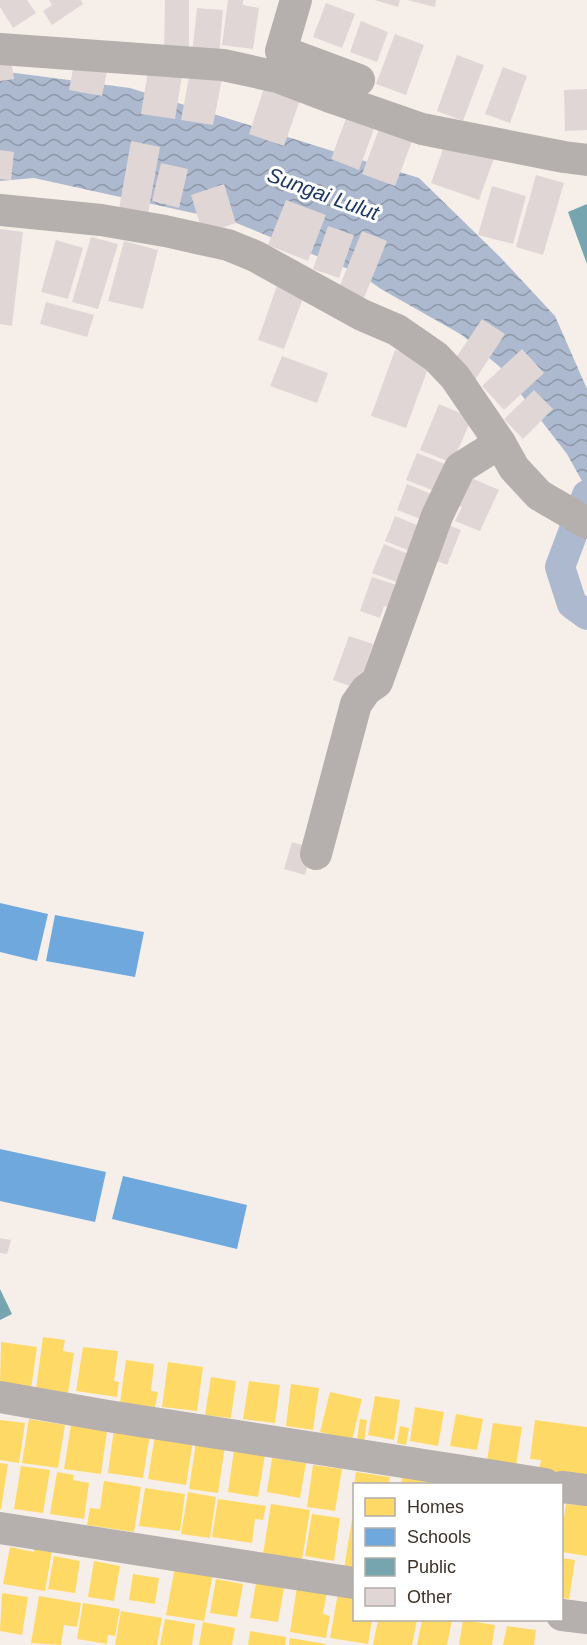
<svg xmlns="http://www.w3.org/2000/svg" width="587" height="1645" font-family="Arial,sans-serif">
<defs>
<pattern id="water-waves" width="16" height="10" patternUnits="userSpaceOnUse" patternTransform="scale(1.5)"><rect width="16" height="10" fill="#acb9ce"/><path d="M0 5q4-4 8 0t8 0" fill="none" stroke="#8d97a7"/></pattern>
</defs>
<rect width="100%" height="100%" fill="#f6efe9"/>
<path fill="url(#water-waves)" d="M0,71L130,88L419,178L500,257L555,316L587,389V490L567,454L500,367L462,335L381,289L358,273L234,222L34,178L0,181Z"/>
<g fill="#ffd966">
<path d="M43,1337L65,1340L63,1351L74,1353L68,1393L36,1389Z"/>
<path d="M1,1342L37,1347L31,1389L0,1385Z"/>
<path d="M83,1347L118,1351L114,1381L119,1382L117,1397L76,1391Z"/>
<path d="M126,1360L154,1364L151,1391L158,1392L155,1407L120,1403Z"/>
<path d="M168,1362L203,1367L197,1411L162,1407Z"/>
<path d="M211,1377L236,1381L231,1418L205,1415Z"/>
<path d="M249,1381L280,1385L275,1423L243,1419Z"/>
<path d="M291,1384L319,1388L313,1430L286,1426Z"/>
<path d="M330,1392L362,1399L352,1440L320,1432Z"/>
<path d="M375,1396L400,1400L394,1440L368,1435Z"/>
<path d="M415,1407L444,1412L438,1446L410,1441Z"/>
<path d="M456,1414L483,1419L477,1450L450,1446Z"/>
<path d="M29,1419L65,1425L58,1468L22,1463Z"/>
<path d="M360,1419L367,1420L364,1441L357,1440Z"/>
<path d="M0,1420L25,1423L19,1463L0,1460Z"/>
<path d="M535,1420L587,1427V1477L539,1470L541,1460L530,1459Z"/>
<path d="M493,1423L522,1427L516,1466L487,1461Z"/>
<path d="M71,1425L107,1431L101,1474L64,1469Z"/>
<path d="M400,1426L409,1428L406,1445L397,1443Z"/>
<path d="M114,1429L150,1434L143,1478L108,1473Z"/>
<path d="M155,1435L193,1441L186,1485L148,1479Z"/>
<path d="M196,1442L225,1446L218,1493L189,1489Z"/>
<path d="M234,1450L265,1455L258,1497L228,1492Z"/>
<path d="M272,1458L306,1463L300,1498L267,1492Z"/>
<path d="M0,1463L8,1464L1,1509H0Z"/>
<path d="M313,1465L342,1469L335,1511L307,1507Z"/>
<path d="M21,1466L50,1470L43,1513L14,1509Z"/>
<path d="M57,1472L74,1475L73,1480L89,1483L84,1519L50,1514Z"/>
<path d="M356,1472L390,1477L389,1484H354Z"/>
<path d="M403,1475L440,1480V1484H401Z"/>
<path d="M104,1481L141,1487L134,1532L87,1525L90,1508L100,1509Z"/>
<path d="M145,1488L185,1494L180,1531L139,1526Z"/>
<path d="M188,1492L216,1497L210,1538L181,1534Z"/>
<path d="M218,1499L266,1506L263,1520L255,1519L252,1543L212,1537Z"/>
<path d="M271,1504L310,1510L302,1560L263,1554Z"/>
<path d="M566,1504L587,1506V1556L562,1552V1532Z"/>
<path d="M312,1514L340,1518L334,1561L305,1556Z"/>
<path d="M352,1519H354V1571L344,1569Z"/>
<path d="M35,1542L53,1545L45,1591L3,1584L10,1547L34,1552Z"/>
<path d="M54,1556L80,1561L75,1593L48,1589Z"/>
<path d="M562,1558L575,1560L569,1599L562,1598Z"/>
<path d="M94,1561L120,1566L114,1601L88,1597Z"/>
<path d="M175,1567L213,1573L204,1621L166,1615Z"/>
<path d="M133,1574L159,1578L155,1604L129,1600Z"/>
<path d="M216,1579L243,1584L237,1617L210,1613Z"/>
<path d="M256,1583L284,1588L278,1622L250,1618Z"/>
<path d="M297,1587L327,1592L323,1614L330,1616L326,1638L290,1632Z"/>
<path d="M2,1593L28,1597L22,1635L0,1631Z"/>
<path d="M338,1593L354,1596V1620H372L368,1644L330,1638Z"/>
<path d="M39,1596L81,1603L77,1627L64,1625L61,1645L31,1643Z"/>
<path d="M83,1603L120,1609L115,1636L108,1635L107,1644L77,1639Z"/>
<path d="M121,1611L162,1618L157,1645H115Z"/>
<path d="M165,1619L195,1624L192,1645H160Z"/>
<path d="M378,1620H417L412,1645H373Z"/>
<path d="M422,1620H452L447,1645H417Z"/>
<path d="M463,1620L495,1625L492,1645H459Z"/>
<path d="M203,1622L235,1628L232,1645H199Z"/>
<path d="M507,1626L536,1630L534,1645H503Z"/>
<path d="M250,1631L286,1637L285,1645H248Z"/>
<path d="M290,1638L326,1644V1645H289Z"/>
</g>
<g fill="#6fa8dc">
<path d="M0,903L48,914L37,961L0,952Z"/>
<path d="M55,915L144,932L135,977L46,961Z"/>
<path d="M0,1149L106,1172L95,1222L0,1201Z"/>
<path d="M123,1176L247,1205L237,1249L112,1219Z"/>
</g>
<g fill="#76a5af">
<path d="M587,204V264L568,212Z"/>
<path d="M0,1289L12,1314L0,1320Z"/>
</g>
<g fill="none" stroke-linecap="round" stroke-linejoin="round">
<path stroke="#acb9ce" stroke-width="30" d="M587,495L560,567L572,604L587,615"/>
</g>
<g fill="#e1d6d6">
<path d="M0,0H27L36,13L13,28L0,7Z"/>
<path d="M49,0H81L83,4L52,25L43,11L52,5Z"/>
<path d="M165,0H189V49L164,50Z"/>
<path d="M228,0H243V5L259,8L253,49L222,45Z"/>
<path d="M374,0H400L398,7Z"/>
<path d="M407,0H436L435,7Z"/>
<path d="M326,3L355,14L342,48L313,37Z"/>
<path d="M197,8L223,10L219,56L192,54Z"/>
<path d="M361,21L388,32L377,62L350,52Z"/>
<path d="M395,34L424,45L406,95L376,84Z"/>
<path d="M10,52L14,79L0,81V53Z"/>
<path d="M457,55L484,65L463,121L437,111Z"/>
<path d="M74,64L107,71L102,96L69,90Z"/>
<path d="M503,67L527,76L510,123L485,114Z"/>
<path d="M148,71L182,76L175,119L141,114Z"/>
<path d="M190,72L222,78L213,125L181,120Z"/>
<path d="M265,85L301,97L284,146L249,134Z"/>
<path d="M587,89V130L565,131L564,90Z"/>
<path d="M348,113L376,123L359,170L331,159Z"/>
<path d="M381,124L414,136L395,186L362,174Z"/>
<path d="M131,141L160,147L148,214L119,209Z"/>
<path d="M446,141L494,158L479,200L431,183Z"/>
<path d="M0,150L14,152L11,180L0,179Z"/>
<path d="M161,163L188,169L179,208L152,201Z"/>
<path d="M536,175L564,183L543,255L516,247Z"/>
<path d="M224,184L236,223L203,234L191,195Z"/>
<path d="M492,186L526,196L513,244L478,235Z"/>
<path d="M286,200L326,215L308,261L268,245Z"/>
<path d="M328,226L354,235L339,278L313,269Z"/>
<path d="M0,229L23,232L12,326L0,324Z"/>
<path d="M362,231L387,241L364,298L339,288Z"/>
<path d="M91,237L118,244L98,309L72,302Z"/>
<path d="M56,240L83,248L68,299L41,292Z"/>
<path d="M124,241L158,250L143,309L108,301Z"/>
<path d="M279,280L306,290L284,349L258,340Z"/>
<path d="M46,302L94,315L87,337L40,324Z"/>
<path d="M482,319L505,334L475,380L451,365Z"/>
<path d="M522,349L544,373L504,410L482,386Z"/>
<path d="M395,350L430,363L406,428L371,416Z"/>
<path d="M282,356L328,373L317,403L270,386Z"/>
<path d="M534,390L553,409L523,439L504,419Z"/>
<path d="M439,404L472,418L452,463L420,450Z"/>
<path d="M417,453L455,468L445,495L406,480Z"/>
<path d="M460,473L499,490L480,531L455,521L462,507L447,501Z"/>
<path d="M407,484L441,498L431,523L397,510Z"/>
<path d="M395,516L429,530L420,555L385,541Z"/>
<path d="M438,521L461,530L447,565L424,556Z"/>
<path d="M384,544L418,558L407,586L372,573Z"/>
<path d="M372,577L406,588L398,610L384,606L380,618L360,611Z"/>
<path d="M349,636L373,644L358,689L333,680Z"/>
<path d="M292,842L312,848L305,875L284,869Z"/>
<path d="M0,1238L11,1240L7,1254L0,1253Z"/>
</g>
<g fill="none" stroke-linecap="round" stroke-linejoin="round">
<g stroke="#b5afad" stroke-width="32">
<path d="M296,0L281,51L359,80"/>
<path d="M0,49L223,65L278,77L333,98L422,129L564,157L587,160"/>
<path d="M0,210L101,220L165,231L228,245L255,256L362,315L397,330L436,357L455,377L500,443L514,468L539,495L587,523"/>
<path d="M316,854L356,704L366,690L377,682L437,516L460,468L500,443"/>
<path d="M0,1397L108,1416L545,1484"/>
<path d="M562,1487L587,1490"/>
<path d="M0,1528L354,1583"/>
<path d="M562,1615L587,1618"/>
</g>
</g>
<g text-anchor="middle" stroke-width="6" stroke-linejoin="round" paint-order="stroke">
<g font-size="21" font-style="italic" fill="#1e3964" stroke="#fff">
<text transform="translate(323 194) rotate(20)" y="7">Sungai Lulut</text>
</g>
</g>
<rect x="353" y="1483" width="210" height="138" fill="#ffffff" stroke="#b2ada9" stroke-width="1.5"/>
<rect x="365" y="1498" width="30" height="18" fill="#ffd966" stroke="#b2ada9" stroke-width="1.5"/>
<text x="407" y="1513" font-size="18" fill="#3f3329">Homes</text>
<rect x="365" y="1528" width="30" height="18" fill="#6fa8dc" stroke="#b2ada9" stroke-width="1.5"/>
<text x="407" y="1543" font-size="18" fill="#3f3329">Schools</text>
<rect x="365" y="1558" width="30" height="18" fill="#76a5af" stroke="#b2ada9" stroke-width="1.5"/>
<text x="407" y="1573" font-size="18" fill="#3f3329">Public</text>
<rect x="365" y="1588" width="30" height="18" fill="#e1d6d6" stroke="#b2ada9" stroke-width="1.5"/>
<text x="407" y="1603" font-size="18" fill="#3f3329">Other</text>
</svg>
